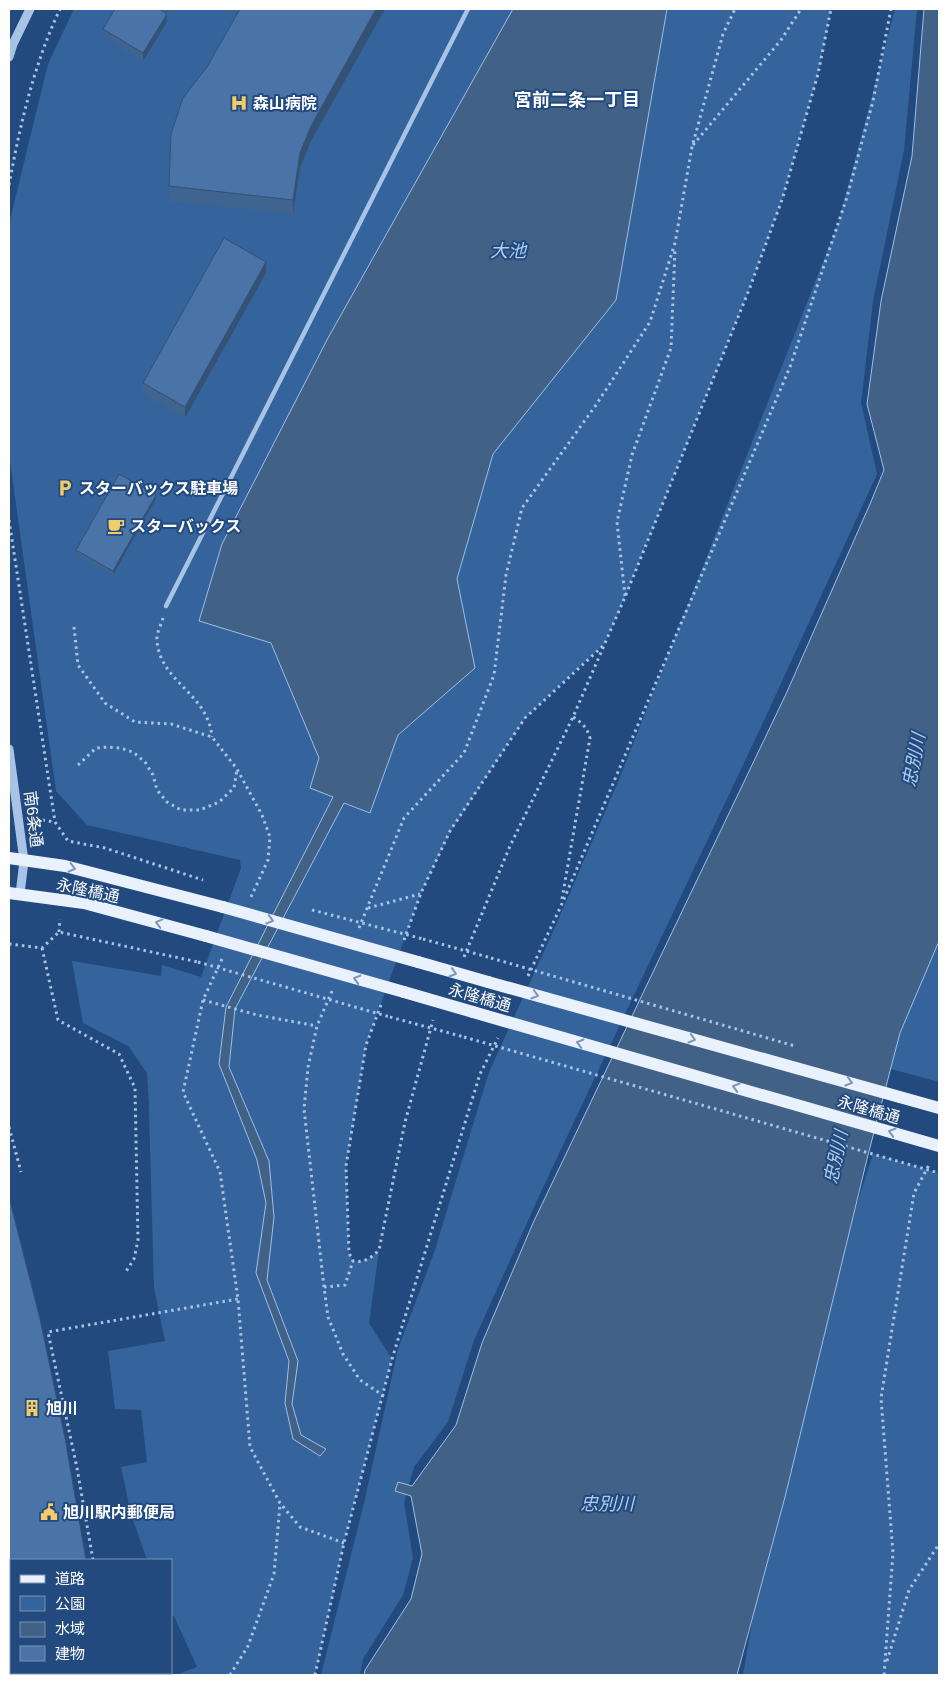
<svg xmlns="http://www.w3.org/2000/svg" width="948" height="1684" font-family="Helvetica,'Noto Sans JP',sans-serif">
<rect width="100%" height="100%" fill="#224a7f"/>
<g fill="#35649d">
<path d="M74,9H831L818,74L783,197L749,290L625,597L605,643L525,718L451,831L421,893L366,1045L346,1166L349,1253L353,1261C364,1263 371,1258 379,1250L369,1323L392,1359L344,1543L315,1675H176L197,1667L174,1616H171V1560H147L131,1514L121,1467L147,1462L141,1410L115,1409L108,1351L165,1341L154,1288L149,1108L147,1073L128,1046L83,1023L72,961L161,976L162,965L201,977L241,868L240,860L87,825L56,791L9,454V224L48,64Z"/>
<path d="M895,9H917L904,150L873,301L861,403L877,474L760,729L545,1183L474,1340L448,1422L414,1467L404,1502L413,1558L403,1595L363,1659L360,1675H321L364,1503L398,1349L434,1253L489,1072L552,934L618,782L838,224Z"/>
<path d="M939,929V1082L884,1067Z"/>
<path d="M873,1154L939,1173V1675H743L759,1580L816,1331Z"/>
</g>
<g fill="#426187" stroke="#9bbfe8">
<path d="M513,9H667L616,300L493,454L457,579L475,668L398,735L370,813L344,803L235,1009L229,1067L269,1161L274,1217L267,1280L298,1361L292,1404L301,1435L326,1449L320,1456L293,1439L285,1403L289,1361L256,1273L266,1203L257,1160L219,1064L226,1007L333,797L310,788L319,758L271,643L199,621L222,544L328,338Z"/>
<path d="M924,9H939V941L900,1033L868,1155L785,1497L737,1675H364L365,1670L411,1599L422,1554L411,1496L395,1491L398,1482L412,1486L456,1425L482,1343L533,1223L786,694L870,504L884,470L867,404L881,301L912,156Z"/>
</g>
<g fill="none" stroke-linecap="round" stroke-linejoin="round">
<g stroke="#a7c4e7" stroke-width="3" stroke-dasharray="2.5 4" stroke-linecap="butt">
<path d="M693,145L781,40L801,9"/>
<path d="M9,185C20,125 34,64 60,9"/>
<path d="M9,520L55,822L68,841L105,848L203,880"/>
<path d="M625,596L617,522L632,455L671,348L675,249"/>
<path d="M163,618C161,625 156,634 157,641C160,682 208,693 212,737"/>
<path d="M74,627L78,665L105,703L135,722L171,724L212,737L237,769L262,815L270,837L268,860L251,897"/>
<path d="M78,765L96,748L108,747L120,748L133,752L145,762L153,775L157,790L167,802L181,810H200L219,802L234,788L237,769"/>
<path d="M36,819L55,822"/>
<path d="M562,899L590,738C587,727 582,723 573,717"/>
<path d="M368,908L420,894"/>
<path d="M359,928L404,818L464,753L494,675L506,575L522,508L596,405L650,322L675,243L692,147L723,34L735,9"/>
<path d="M59,932L60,919"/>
<path d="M423,939L491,958"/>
<path d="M404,940L421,893L450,831L525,718L604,645"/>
<path d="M9,944L42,948L59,932L198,962"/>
<path d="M42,948L58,1020L119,1054L135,1088L138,1240L134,1259L125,1273"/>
<path d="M464,957L510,846L573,717L625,597L749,290L783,197L818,74L831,9"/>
<path d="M222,959L203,1000L183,1092L220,1172L238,1299L250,1447L280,1503L300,1527L344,1543"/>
<path d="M528,976L561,906L790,367L847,197L873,101L891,9"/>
<path d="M332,991L317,1026L308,1067L304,1109L324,1287L328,1317L343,1354L360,1380L384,1396"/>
<path d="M203,1000L257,1015L317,1026"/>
<path d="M381,1005L366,1045L346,1166L349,1253L353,1261C364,1263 371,1258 379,1250L405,1122L433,1020"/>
<path d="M390,1017L464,1037"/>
<path d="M9,1127L21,1172"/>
<path d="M324,1287L345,1285L353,1261"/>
<path d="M93,1560L77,1468L48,1332L238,1299"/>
<path d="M887,1661L909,1590L939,1544"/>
<path d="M112,1673V1675"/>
<path d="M230,1675L248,1646L274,1574L280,1504"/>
<path d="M315,1675L344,1543L392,1359L480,1074L498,1038"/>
<path d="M884,1675L893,1553L881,1398L914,1193L930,1163"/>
</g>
<path stroke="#a7c4e7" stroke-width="4.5" d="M166,606L468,9"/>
<g stroke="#a7c4e7" stroke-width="9">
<path d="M9,57L13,44L30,9"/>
<path d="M9,749L24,861L20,894"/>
</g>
<g stroke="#e9f1fd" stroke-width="12">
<path d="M9,858L65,866L223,907"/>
<path d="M9,893L84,903L206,936"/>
<path d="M418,962L488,982"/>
<path d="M404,992L473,1012"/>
</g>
<g stroke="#a7c4e7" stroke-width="3" stroke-dasharray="2.5 4" stroke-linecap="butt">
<path d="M312,910L423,939"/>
<path d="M491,958L795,1046"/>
<path d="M198,962L390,1017"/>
<path d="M464,1037L939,1173"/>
</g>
<g stroke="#e9f1fd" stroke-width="12">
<path d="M223,907L418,962"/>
<path d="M206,936L404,992"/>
<path d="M488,982L939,1108"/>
<path d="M473,1012L939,1146"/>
</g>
</g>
<g fill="#406490">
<path d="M167,22L143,61L103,37V29Z"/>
<path d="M311,141L300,168L293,214L169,201V186Z"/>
<path d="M266,273L185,418L143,394V383Z"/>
<path d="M156,499L113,575L76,554V550Z"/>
</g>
<g fill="#345176">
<path d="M376,9H385L311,141L300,168L293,214V200L300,153L311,126Z"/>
<path d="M167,14V22L143,61V53Z"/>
<path d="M266,262V273L185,418V407Z"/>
<path d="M156,495V499L113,575V571Z"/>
</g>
<g fill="#4a74a8" stroke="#345176">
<path d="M115,9H159L167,14L143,53L103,29Z"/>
<path d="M240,9H376L311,126L300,153L293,200L169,186L171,134L183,98L207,67Z"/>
<path d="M224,238L266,262L185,407L143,383Z"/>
<path d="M119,474L156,495L113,571L76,550Z"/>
<path d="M9,1197L40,1319L65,1438L86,1560H11V1673H105V1675H9Z"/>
</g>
<defs><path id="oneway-chevron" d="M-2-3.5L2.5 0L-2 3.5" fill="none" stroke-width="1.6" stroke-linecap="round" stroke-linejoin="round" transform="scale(1.25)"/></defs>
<g stroke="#7c95b8">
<use href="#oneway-chevron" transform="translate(72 868) rotate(14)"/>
<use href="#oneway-chevron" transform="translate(270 920) rotate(16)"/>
<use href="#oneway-chevron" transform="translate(159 923) rotate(-165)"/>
<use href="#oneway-chevron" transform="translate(453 973) rotate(17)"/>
<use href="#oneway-chevron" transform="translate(357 979) rotate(-164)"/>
<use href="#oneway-chevron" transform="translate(535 995) rotate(16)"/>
<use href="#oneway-chevron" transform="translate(692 1039) rotate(16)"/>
<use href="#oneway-chevron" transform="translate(580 1043) rotate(-164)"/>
<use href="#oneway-chevron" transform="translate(849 1082) rotate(16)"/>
<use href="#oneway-chevron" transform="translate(736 1087) rotate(-164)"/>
<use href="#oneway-chevron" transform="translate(892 1132) rotate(-164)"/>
</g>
<defs>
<g id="hospital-bare" transform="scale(1.35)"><path d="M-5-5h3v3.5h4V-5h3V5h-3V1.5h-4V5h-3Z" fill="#f3cb69" stroke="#224a7f" stroke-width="2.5" paint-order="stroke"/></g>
<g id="parking-bare" transform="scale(1.35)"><path d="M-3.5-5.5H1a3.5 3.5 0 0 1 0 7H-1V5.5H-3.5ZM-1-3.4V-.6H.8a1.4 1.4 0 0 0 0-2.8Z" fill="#f3cb69" stroke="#224a7f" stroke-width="2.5" paint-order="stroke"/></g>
<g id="cafe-bare" transform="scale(1.35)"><path d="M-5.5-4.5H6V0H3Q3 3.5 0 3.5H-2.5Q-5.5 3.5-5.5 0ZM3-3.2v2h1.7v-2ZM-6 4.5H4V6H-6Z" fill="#f3cb69" stroke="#224a7f" stroke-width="2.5" paint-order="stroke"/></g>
<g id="building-bare" transform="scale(1.35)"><path d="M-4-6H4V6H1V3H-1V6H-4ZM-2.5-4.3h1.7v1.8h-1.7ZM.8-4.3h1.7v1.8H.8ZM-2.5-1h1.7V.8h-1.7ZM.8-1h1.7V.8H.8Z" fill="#f3cb69" stroke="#224a7f" stroke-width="2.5" paint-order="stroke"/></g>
<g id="civic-bare" transform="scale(1.35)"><path d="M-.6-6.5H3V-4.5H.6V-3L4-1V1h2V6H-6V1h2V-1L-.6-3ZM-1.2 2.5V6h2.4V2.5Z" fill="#f3cb69" stroke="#224a7f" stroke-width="2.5" paint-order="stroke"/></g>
</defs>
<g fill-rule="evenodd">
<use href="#hospital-bare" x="239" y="103"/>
<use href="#parking-bare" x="65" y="488"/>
<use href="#cafe-bare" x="116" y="526"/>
<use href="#building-bare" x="32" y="1408"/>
<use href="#civic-bare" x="49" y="1512"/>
</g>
<g text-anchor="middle" stroke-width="4" stroke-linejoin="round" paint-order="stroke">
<g font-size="16" font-weight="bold" fill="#fff" stroke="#224a7f" text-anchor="start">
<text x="253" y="109">森山病院</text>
<text x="79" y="494">スターバックス駐車場</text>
<text x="130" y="532">スターバックス</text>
<text x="46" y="1414">旭川</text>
<text x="63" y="1518">旭川駅内郵便局</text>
</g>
<g font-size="16" fill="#fff" stroke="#224a7f">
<text transform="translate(34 819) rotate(83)" y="6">南6条通</text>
<text transform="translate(88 890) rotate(12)" y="6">永隆橋通</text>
<text transform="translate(480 997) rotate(16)" y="6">永隆橋通</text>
<text transform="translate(869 1109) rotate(16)" y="6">永隆橋通</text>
</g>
<g font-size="18" font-weight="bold" fill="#fff" stroke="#224a7f">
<text x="577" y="106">宮前二条一丁目</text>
</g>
<g font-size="18" font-style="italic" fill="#b2ceef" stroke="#224a7f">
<text x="508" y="257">大池</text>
<text transform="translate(914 760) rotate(-79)" y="6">忠別川</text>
<text transform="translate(836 1157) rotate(-78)" y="6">忠別川</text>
<text x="607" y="1510">忠別川</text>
</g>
</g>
<rect width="948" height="1684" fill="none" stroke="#ffffff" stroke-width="20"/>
<rect x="10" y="1559" width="162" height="115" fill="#224a7f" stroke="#7a92b2"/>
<rect x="20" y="1575" width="25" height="8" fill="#e9f1fd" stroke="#7a92b2"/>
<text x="55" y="1584" font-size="15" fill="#ffffff">道路</text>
<rect x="20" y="1596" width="25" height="15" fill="#35649d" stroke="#7a92b2"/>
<text x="55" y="1609" font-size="15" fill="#ffffff">公園</text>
<rect x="20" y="1622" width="25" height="15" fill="#426187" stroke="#7a92b2"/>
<text x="55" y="1634" font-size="15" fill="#ffffff">水域</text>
<rect x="20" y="1646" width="25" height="15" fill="#4a74a8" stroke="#7a92b2"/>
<text x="55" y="1659" font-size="15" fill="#ffffff">建物</text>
</svg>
